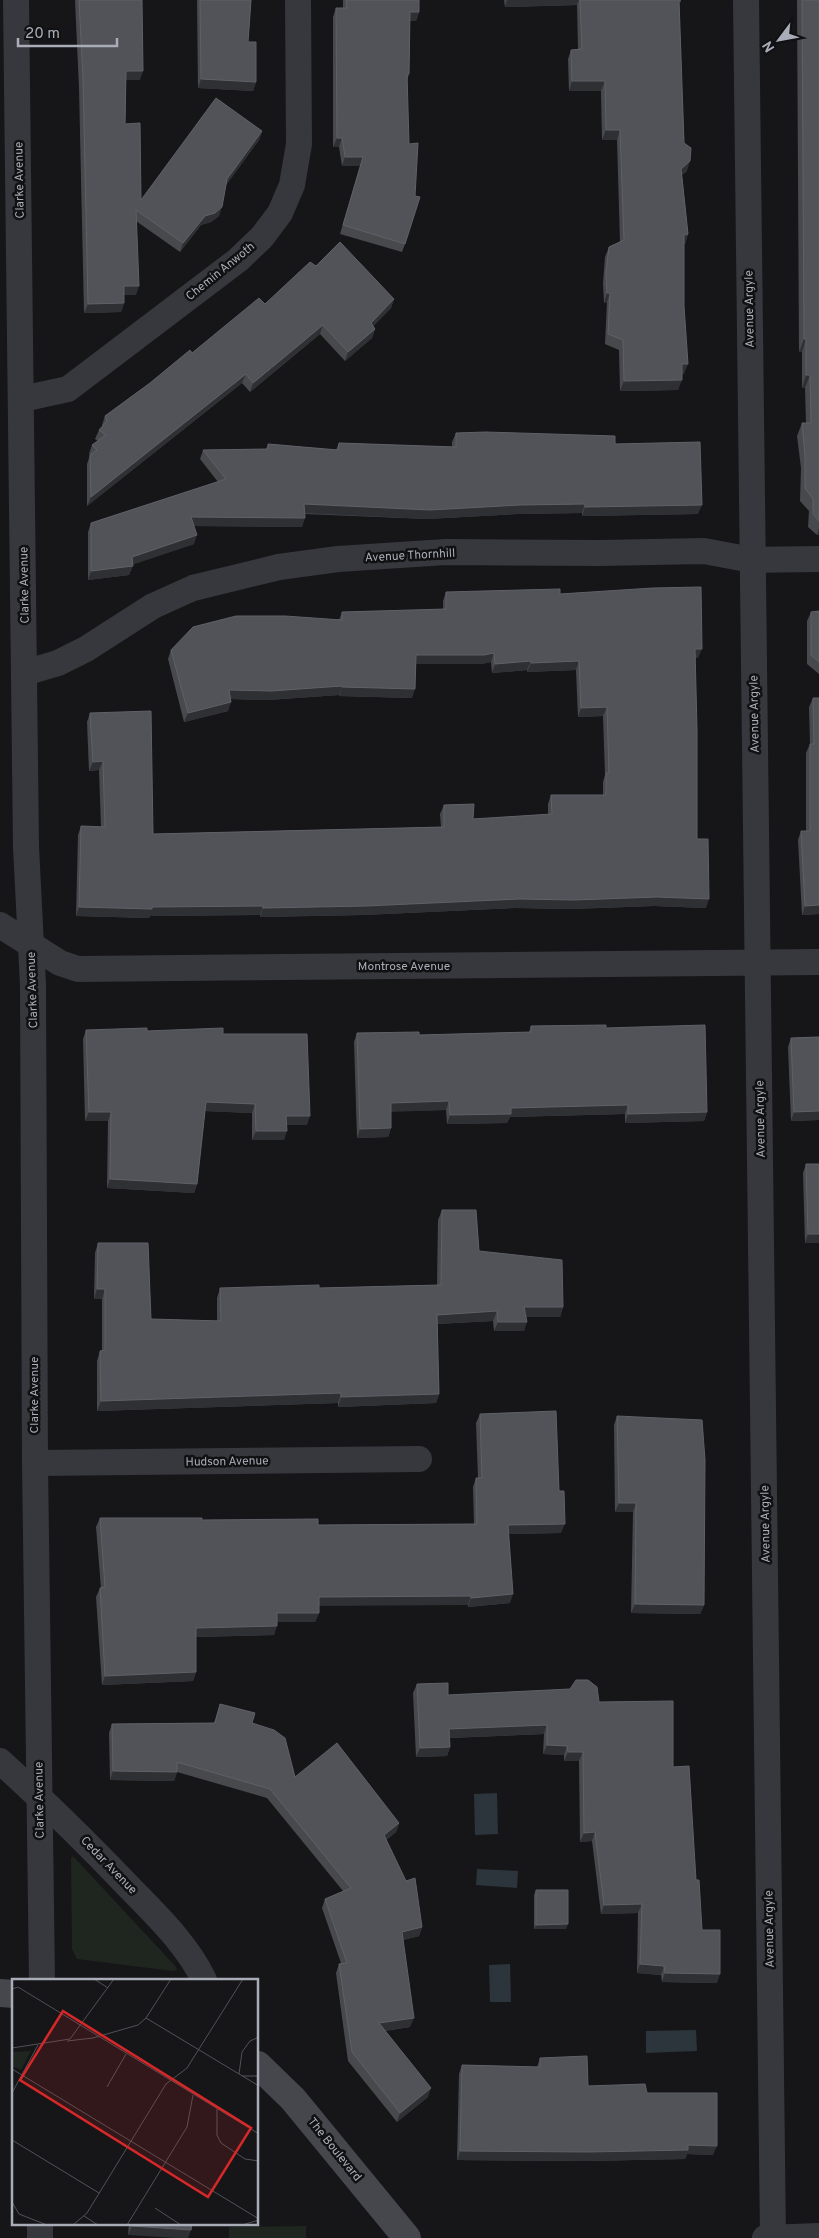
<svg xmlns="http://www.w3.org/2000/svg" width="819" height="2238" font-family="Overpass,sans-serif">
<rect width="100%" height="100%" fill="#161618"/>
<g fill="#1e261f">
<path d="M73,1856L176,1967L177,1970L173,1971L77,1959L72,1949L71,1858Z"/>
<path d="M306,2226V2238H229V2227Z"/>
</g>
<g fill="#2c353c">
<path d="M497,1793L498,1834L475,1835L474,1794Z"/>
<path d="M477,1869L518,1871L517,1888L476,1885Z"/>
<path d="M510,1964L511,2002H490L489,1965Z"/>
<path d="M696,2030L697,2051L646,2053V2031Z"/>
</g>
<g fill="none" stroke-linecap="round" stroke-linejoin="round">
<g stroke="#37383d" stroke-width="26">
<path d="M16,0L26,847L33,985L35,1463L42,1980"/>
<path d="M746,0L773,2238"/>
<path d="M22,399L68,389L238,260L262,237L280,213L292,185L299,144L298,0"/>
<path d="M24,673L58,663L86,649L153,606L193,588L279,567L338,559L446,552L600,553L704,551L752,560L819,559"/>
<path d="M0,925L60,963L78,969L819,962"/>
<path d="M35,1463L419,1459"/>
<path d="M0,1761C44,1801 87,1843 128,1886C156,1915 187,1944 204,1980"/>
<path d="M40,2224V2238"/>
<path d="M765,2238L819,2236"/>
</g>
<g stroke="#45474d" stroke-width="28">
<path d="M0,1993L14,1994"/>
<path d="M258,2065L293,2099L407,2238"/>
</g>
</g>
<g fill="#47494d">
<path d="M75,0H142L140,80H126L125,124L141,200L262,131L259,140L226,185L219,216L211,222L201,225L180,252L136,221V295H124V303L121,312L84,313L79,88Z"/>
<path d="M197,0H251L248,42L256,82L253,91L198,88Z"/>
<path d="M343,0H419V12L416,21H410L409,74L407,81L405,244L402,252L340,234L360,166H342L339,147H333V17L336,8H343Z"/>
<path d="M504,0H681V2H679L684,143L687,171L682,175L688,234L685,244H684V374H682L678,390L620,391L619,350L605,344L607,302L604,303L603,283L605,257L609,247L620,242L617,140H602L601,91H569L568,59L571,50L578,49L577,5L505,7Z"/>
<path d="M797,0H819V535H817L808,527L809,511L800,501L801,468L797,436L802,423H806L805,388H802V352H799Z"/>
<path d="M316,266L394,299L391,308L373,326L375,329L372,338L345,361L320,334L250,392L242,383L87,506V464L90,455L89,454L92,445L98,441L95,439L99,430L103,426L102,425L105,416L192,353L265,304Z"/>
<path d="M456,433L615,444L698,514L582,516V513L517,514L427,519L305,514L302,527L194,526V544L133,564L129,575L88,580V532L91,523L218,482L200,459L203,450L266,449L268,444L336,450L339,443L452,447V442Z"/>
<path d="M446,592L560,594L698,658H695L697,839L706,908L654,906L571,909L516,908L363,915L260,917V915L150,916L149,918L76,916L78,835L81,826L101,827L99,770L89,771L87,722L90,713L153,834L441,827L440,814L444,805L473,819L548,814V804L551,795H603V782L605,775L603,716L578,717L576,670L527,672V670L492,673L491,662L481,664H416L412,698L339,696V695L268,700L231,699L228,711L184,722L168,659L171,650L339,620L342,612L443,610V601Z"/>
<path d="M819,611V674L807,664V621L811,612Z"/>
<path d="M813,698H819V914L802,915L798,840L801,831H806V753L810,744L809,707Z"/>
<path d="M531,1026L606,1028L707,1112L704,1121L625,1123V1114L510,1117L507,1123L447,1124L446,1110L391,1111V1128L388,1137L357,1138L354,1042L357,1033L419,1035L529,1032Z"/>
<path d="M86,1030L147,1031L223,1034L307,1125H287L284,1140H252V1113L205,1111L197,1184L194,1193L107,1188L108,1121H85L83,1039Z"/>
<path d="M819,1037V1120L791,1121L788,1047L791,1038Z"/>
<path d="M806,1164L819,1243H805L803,1173Z"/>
<path d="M442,1210L479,1251L563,1307L560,1317H526L524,1331H494L493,1321L437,1324L439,1394L436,1403L338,1407V1403L97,1411V1361L100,1351H102V1299H94L95,1253L98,1243L151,1319L217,1321V1298L220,1288H319L437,1285L438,1220Z"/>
<path d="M480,1414L559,1491L561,1533L509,1534L510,1603L468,1607V1605H319V1613L315,1622H277L274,1635L196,1637V1672L193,1681L102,1685L96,1597L100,1588H101L96,1527L100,1518L202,1520L318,1525L474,1524L473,1487L476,1478H478L476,1423Z"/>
<path d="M617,1416L704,1605L700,1614L631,1613L633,1512H615L614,1425Z"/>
<path d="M417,1684L448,1695L599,1702L673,1767L696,1880L702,1930L717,1983L662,1982L661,1975L637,1973L638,1913L601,1914L592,1841L580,1842L579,1761H564V1755L543,1754L544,1734L450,1738V1747L447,1756L416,1757L413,1693Z"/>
<path d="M220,1704L252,1723L295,1777L399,1823L396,1832L386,1840L422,1927L419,1936L403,1940L410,2027L385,2031L428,2097L397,2122L348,2061L336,1973L339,1964L341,1963L322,1908L325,1899L343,1891L267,1798L177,1772L174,1781L110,1780L109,1733L112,1724L214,1723Z"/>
<path d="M536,1890L566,1929H534V1895Z"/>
<path d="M540,2058L588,2086L647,2093L713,2155L687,2154L685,2159L586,2161L457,2160L459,2074L462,2065L537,2067Z"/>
<path d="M129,2224H192L128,2235Z"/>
</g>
<g fill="#2f3033">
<path d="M507,0H579L577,5L505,7Z"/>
<path d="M410,12H419L416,21H406Z"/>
<path d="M126,71H143L140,80H123Z"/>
<path d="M201,79L256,82L253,91L198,88Z"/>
<path d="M572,81H605L601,91H569Z"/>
<path d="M606,130H620L617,140H602Z"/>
<path d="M262,131L259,140L224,188L227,179Z"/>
<path d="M337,138H342L339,147H333Z"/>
<path d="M345,157H363L360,166H342Z"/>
<path d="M690,161L687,171L678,178L681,169Z"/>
<path d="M222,207L219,216L211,222L201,225L180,252L183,243L205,216Z"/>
<path d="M688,234L685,244H680L684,235Z"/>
<path d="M124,286H139L136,295H120Z"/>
<path d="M607,293H610L607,302L604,303Z"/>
<path d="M394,299L391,308L367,332L371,323Z"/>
<path d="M124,303L121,312L84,313L88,304Z"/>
<path d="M323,325L320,334L250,392L253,383Z"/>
<path d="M375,329L372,338L345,361L348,352Z"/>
<path d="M804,339H806L802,352H799Z"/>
<path d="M682,364H688L684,374L678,373Z"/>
<path d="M246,374L242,383L87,506L91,497Z"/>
<path d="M806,375H810L805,388H802Z"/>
<path d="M682,380L678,390L620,391L624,381Z"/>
<path d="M304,504L520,505L585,504L582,513L517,514L427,519L301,513Z"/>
<path d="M702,505L698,514L582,516L585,507Z"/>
<path d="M191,517L305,518L302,527L188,526Z"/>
<path d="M819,528V535H817Z"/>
<path d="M197,535L194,544L129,566L132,557Z"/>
<path d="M133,566L129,575L88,580L91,571Z"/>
<path d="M695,649H702L698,658H692Z"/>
<path d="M494,653L491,662L481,664H413L416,655Z"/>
<path d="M531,661L527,670L492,673L495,664Z"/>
<path d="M579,661L576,670L527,672L531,663Z"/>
<path d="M342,686L339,695L268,700L225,699L229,690Z"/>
<path d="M342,687L415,689L412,698L339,696Z"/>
<path d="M231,702L228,711L184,722L188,713Z"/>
<path d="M607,707L603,716L578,717L581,708Z"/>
<path d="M103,761L99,770L89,771L93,762Z"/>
<path d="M657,897L709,899L706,908L654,906L571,909L516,908L363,915L260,917L263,908L519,899Z"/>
<path d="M819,905V914L802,915L805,906Z"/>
<path d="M263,906L260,915L150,916L149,918L76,916L79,907Z"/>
<path d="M449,1101L446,1110L387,1112L391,1103Z"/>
<path d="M206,1102L255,1104L252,1113L203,1111Z"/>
<path d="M628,1105L625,1114L510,1117L507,1123L447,1124L450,1115L511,1108Z"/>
<path d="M819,1111V1120L791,1121L794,1112Z"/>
<path d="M89,1112H111L108,1121H85Z"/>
<path d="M707,1112L704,1121L625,1123L628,1114Z"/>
<path d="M286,1116H310L307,1125H283Z"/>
<path d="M391,1128L388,1137L357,1138L360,1129Z"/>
<path d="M256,1131H287L284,1140H252Z"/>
<path d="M110,1179L197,1184L194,1193L107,1188Z"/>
<path d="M808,1234H819V1243H805Z"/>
<path d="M97,1289H105L102,1299H94Z"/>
<path d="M524,1307H563L560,1317H521Z"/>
<path d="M497,1311L493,1321L433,1324L437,1315Z"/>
<path d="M498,1322H527L524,1331H494Z"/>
<path d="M341,1393L338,1403L97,1411L101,1401Z"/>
<path d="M439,1394L436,1403L338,1407L341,1397Z"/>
<path d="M619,1503H636L633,1512H615Z"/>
<path d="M565,1524L561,1533L505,1534L508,1525Z"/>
<path d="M513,1594L510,1603L468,1607L471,1598Z"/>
<path d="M471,1596L468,1605L315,1606L319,1597Z"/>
<path d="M635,1604L704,1605L700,1614L631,1613Z"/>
<path d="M277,1613H319L315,1622H274Z"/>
<path d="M277,1626L274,1635L193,1637L196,1628Z"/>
<path d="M196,1672L193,1681L102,1685L105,1676Z"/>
<path d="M547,1725L544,1734L446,1738L449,1729Z"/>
<path d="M547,1745L567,1746L564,1755L543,1754Z"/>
<path d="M450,1747L447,1756L416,1757L420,1748Z"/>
<path d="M568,1752H583L579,1761H564Z"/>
<path d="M113,1771L177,1772L174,1781L110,1780Z"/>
<path d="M399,1823L396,1832L381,1844L384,1835Z"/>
<path d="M595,1832L592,1841L580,1842L584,1833Z"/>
<path d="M642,1904L638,1913L601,1914L604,1905Z"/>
<path d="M568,1924L566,1929H534L536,1925Z"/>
<path d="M422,1927L419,1936L399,1941L402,1932Z"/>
<path d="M640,1964L664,1966L661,1975L637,1973Z"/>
<path d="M665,1973L720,1974L717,1983L662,1982Z"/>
<path d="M414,2018L410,2027L376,2032L379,2023Z"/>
<path d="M431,2088L428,2097L397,2122L400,2113Z"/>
<path d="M688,2145L717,2146L713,2155L687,2154L685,2159L586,2161L457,2160L460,2151Z"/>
<path d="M132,2226L191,2230L188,2238H177L128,2235Z"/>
</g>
<g fill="#525359" stroke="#5f6168">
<path d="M79,0H142L143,71H126L125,124L140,123L141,200L216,98L262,131L227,179L222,207L215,213L205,216L183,243L136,210L139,286H124V303L88,304L83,79Z"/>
<path d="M200,0H251L248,42H256V82L201,79Z"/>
<path d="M346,0H419V12H410L409,74H407L409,144L418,143L415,196L420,197L405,244L343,225L363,157H345L342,138H337L336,8H347Z"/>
<path d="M580,0H679L684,143L691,148L690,161L681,169L688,234L684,235V306L688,364H682V380L624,381L623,340L608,334L610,293H607L606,273L609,247L624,240L620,130H606L605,81H572L571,50L582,49Z"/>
<path d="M802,0H819V521L813,514V499L805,488V455L802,423H811L810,375H806V339H804Z"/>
<path d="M340,242L394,299L371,323L375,329L348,352L323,325L253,383L246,374L91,497L90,455L97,450L92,445L106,435L99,430L107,421L105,416L150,383L190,350L192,353L259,298L265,304L310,262L316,266Z"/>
<path d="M486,432L615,436V444L700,442L702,505L585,507V504L520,505L430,510L304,504L305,518L191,517L197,535L132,557L133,566L91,571V523L226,479L203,450L268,449V444L338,450L339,443L456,447V433Z"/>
<path d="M701,587L702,649H695L697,730V839H708L709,899L657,897L574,900L519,899L366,906L263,908V906L152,907V909L79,907L81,826L105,827L103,761L93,762L90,713L151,711L153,834L444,827V805L474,804L473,819L552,814L551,795H606V773H609L607,707L581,708L579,661L531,663V661L495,664L494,653L484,655H416L415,689L342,687V686L271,691L229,690L231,702L188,713L171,650L193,627L236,616H285L342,620V612L446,609V592L560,589V594L653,588Z"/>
<path d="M819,611V662L811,655V612Z"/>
<path d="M813,698H819V905L805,906L801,831H810V744H814Z"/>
<path d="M606,1025V1028L705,1025L707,1112L628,1114V1105L511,1108V1114L450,1115L449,1101L391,1103V1128L360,1129L357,1033L419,1032V1035L531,1032V1026Z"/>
<path d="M147,1028V1031L223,1028V1034H307L310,1116H286L287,1131H256L255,1104L206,1102L197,1184L110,1179L111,1112H89L86,1030Z"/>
<path d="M819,1037V1111L794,1112L791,1038Z"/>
<path d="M806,1164H819V1234H808Z"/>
<path d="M442,1210H476L479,1251L562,1260L563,1307H524L527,1322H498L497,1311L437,1315L439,1394L341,1397V1393L101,1401L100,1351L105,1350V1289H97L98,1243H148L151,1319L221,1321L220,1288L319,1285V1288L441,1285Z"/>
<path d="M556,1411L559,1491H564L565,1524L508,1525L513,1594L471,1598V1596L319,1597V1613H277V1626L196,1628V1672L105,1676L100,1588L105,1587L100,1518H202V1520L318,1519V1525L477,1524L476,1478H482L480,1414Z"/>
<path d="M617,1416L702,1420L705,1460L704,1605L635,1604L636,1503H619Z"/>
<path d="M576,1680H588L597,1687L599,1702L673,1701V1767L689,1766L696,1880H699L702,1930H720V1974L665,1973L664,1966L640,1964L642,1904L604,1905L595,1832L584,1833L583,1752H568L567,1746L547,1745V1725L449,1729L450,1747L420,1748L417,1684L448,1683V1695L570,1689Z"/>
<path d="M220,1704L255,1713L252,1723L274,1730L285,1738L295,1777L337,1743L399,1823L384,1835L406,1881L415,1878L422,1927L402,1932L414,2018L379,2023L431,2088L400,2113L352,2052L339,1964L347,1963L325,1899L351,1888L270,1789L177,1762V1772L113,1771L112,1724L215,1723Z"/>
<path d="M536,1890H568V1924L536,1925Z"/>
<path d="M587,2056L588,2086L645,2084L647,2093H717V2146L688,2145V2150L589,2152L460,2151L462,2065L540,2067V2058Z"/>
<path d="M132,2224H192L191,2230L132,2226Z"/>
</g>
<g text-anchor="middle" stroke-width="5" stroke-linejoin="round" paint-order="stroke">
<g font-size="12" fill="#a8adb8" stroke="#111113">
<text transform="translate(19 180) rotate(-91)" y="4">Clarke Avenue</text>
<text transform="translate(220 271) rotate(-39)" y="4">Chemin Anwoth</text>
<text transform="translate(749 309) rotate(-91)" y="4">Avenue Argyle</text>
<text transform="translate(410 555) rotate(-3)" y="4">Avenue Thornhill</text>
<text transform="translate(24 585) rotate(-91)" y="4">Clarke Avenue</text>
<text transform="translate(754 714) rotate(-91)" y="4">Avenue Argyle</text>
<text x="404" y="970">Montrose Avenue</text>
<text transform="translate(32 990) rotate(-92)" y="4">Clarke Avenue</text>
<text transform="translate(760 1119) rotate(-91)" y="4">Avenue Argyle</text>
<text transform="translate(34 1395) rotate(-90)" y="4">Clarke Avenue</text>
<text transform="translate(227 1461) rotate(-1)" y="4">Hudson Avenue</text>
<text transform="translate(765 1524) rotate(-91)" y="4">Avenue Argyle</text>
<text transform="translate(39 1800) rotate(-91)" y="4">Clarke Avenue</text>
<text transform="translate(109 1865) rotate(46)" y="4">Cedar Avenue</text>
<text transform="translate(769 1929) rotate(-91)" y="4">Avenue Argyle</text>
<text transform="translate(335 2149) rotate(51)" y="4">The Boulevard</text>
</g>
</g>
<g transform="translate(12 1979)">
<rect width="246" height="246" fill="#161618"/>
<path d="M19,72L9,91L0,87V73Z" fill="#1e261f"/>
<path fill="none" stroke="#505258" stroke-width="1" d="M82,0L96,9M0,10L6,8L247,155M134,39L247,107M55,62L81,59L126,46L134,39L159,0M0,69L58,60L102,0M0,90L247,240M227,95L230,73L238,62L247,58M230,97H247M95,108L114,75M0,114L26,66M205,130V156L209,164L233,180L247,182M0,161L87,214M0,223L7,235L35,246M143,229L169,246M72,237L86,246M61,246L75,234L154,105L175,89L231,0M115,246L175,148L181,116M230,246L247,241"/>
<path fill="#d62828" fill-opacity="0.15" stroke="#d62828" stroke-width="2.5" d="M51,32L239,149L196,218L8,101Z"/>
<rect width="246" height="246" fill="none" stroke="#a8adb8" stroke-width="2.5"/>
</g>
<g transform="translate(779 40) rotate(238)" stroke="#111113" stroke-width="4" paint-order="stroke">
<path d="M0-4L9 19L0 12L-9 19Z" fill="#a8adb8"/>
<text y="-8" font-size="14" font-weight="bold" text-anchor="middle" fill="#a8adb8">N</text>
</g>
<path d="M18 38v8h99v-8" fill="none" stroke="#a8adb8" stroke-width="2.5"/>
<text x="25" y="38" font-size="15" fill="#a8adb8" stroke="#111113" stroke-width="4" paint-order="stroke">20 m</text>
</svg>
